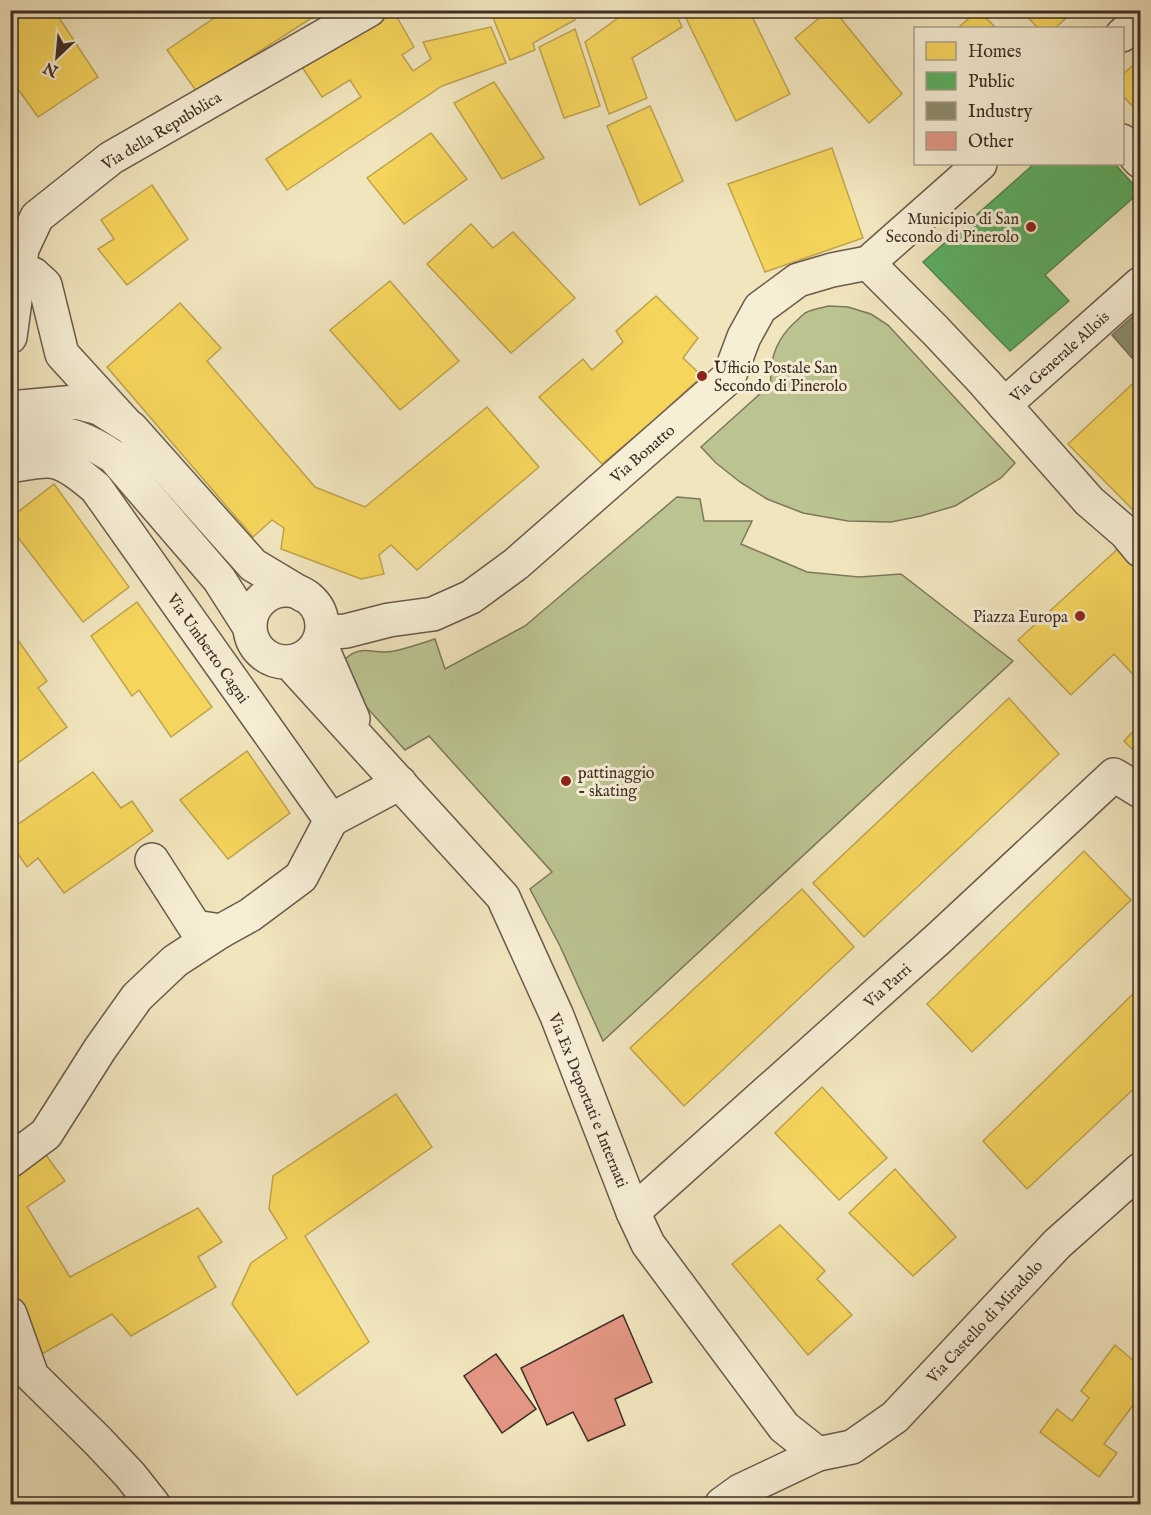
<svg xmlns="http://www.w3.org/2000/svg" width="1151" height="1515" font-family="'IM FELL English',serif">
<rect width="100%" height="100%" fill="#f1e5be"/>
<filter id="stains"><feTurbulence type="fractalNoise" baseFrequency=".00333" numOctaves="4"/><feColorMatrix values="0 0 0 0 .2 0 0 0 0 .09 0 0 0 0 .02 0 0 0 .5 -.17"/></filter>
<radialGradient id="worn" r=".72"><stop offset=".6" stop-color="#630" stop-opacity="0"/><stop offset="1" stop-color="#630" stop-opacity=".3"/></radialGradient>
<g fill="#bbc491" stroke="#7c785c" stroke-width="1.5">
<path d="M829,306L848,307L871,314L888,325L1015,463L1001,478L955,506L921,516L891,522L848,521L803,513L767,499L740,482L716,463L701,447L771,384C769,360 777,339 794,323C798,320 801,316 805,313C812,309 821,308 829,306Z"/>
<path d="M677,497L700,499L704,521H752L741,544L807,572L859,577L901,574L1013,661L603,1041L560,946L530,889L552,872L429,736L405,750L352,691L344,660C363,642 373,656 394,651C408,648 422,643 435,639L445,669L525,626Z"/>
</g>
<g fill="#f6d55c" stroke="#bea34c" stroke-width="1.5">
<path d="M10,10H54L98,77L38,117L10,78Z"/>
<path d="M226,10H324L197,92L167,50Z"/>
<path d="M490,10H572L575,20L533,43L535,50L510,60Z"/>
<path d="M629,10H674L682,27L632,58L647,98L609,114L585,42Z"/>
<path d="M682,10H749L790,94L736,121Z"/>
<path d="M829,10H834L902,94L869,123L795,38Z"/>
<path d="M978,10L996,28H958Z"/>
<path d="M1021,10H1075L1055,28H1038Z"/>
<path d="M394,12L414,47L402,55L413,71L431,59L423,42L491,27L506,63L442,86L287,190L266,159L361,97L350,80L322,97L300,64Z"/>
<path d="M575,29L600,106L564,118L539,47Z"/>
<path d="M1140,59V114L1122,95V75Z"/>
<path d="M494,82L544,158L502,179L454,103Z"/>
<path d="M650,106L683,181L640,205L607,126Z"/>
<path d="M431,133L467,179L404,224L367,178Z"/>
<path d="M832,148L863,238L765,272L728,184Z"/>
<path d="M152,185L188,239L127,285L98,249L114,239L101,220Z"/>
<path d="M471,224L493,248L513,232L575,298L511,353L427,264Z"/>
<path d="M390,281L459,361L400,410L330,330Z"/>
<path d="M656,296L698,338L683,358L702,376L652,422L602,464L539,397L583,359L592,370L623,342L616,331Z"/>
<path d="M180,303L221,348L207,361L315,487L365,507L487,407L539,467L417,570L391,545L379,555L384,574L361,579L281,549L284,528L272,520L253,537L107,367Z"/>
<path d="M1140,377V509L1136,513L1068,444Z"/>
<path d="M54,484L129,587L83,622L10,527V518Z"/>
<path d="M1121,546L1140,568V682L1114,654L1071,695L1018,640Z"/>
<path d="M137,602L212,707L171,737L139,690L132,696L91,636Z"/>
<path d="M15,636L47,681L38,688L67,727L11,768L10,640Z"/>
<path d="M1009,698L1059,754L864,937L813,883Z"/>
<path d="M1140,724V757L1124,741Z"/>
<path d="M247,751L290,813L228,859L180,800Z"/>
<path d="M93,772L121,808L132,801L153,831L64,893L38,858L27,867L10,842V830Z"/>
<path d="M1084,851L1131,900L972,1052L927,1004Z"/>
<path d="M802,889L854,947L684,1106L630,1048Z"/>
<path d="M1138,989L1140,992V1083L1027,1189L983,1141Z"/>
<path d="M822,1087L887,1158L839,1200L775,1133Z"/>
<path d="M396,1094L432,1147L305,1236L369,1342L297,1395L232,1304L251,1263L287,1238L269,1209L273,1176Z"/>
<path d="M46,1155L65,1181L27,1207L70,1277L198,1208L222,1242L198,1257L216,1287L131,1336L112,1314L35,1358L10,1288V1178Z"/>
<path d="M895,1169L956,1237L913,1276L849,1213Z"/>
<path d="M780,1225L825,1271L817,1279L852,1315L808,1355L732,1264Z"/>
<path d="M1115,1345L1140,1366V1396L1104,1444L1117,1453L1099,1477L1040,1432L1057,1409L1072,1421L1089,1398L1081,1391Z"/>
</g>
<path fill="#5aae61" stroke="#51874f" stroke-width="1.5" d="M1034,164H1115L1140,192L1045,275L1069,301L1010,351L923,262Z"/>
<path fill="#8c8c6e" stroke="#747058" stroke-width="1.5" d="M1140,310V351L1132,358L1112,335Z"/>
<g fill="#e39683" stroke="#3d2d26" stroke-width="1.5">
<path d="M623,1315L652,1382L615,1399L625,1425L588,1441L573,1412L547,1425L521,1368Z"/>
<path d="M496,1354L536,1409L502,1433L464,1376Z"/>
</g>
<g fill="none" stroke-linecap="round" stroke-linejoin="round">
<g stroke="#6a5b4c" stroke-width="36">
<g id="minor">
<path d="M1122,141L1140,161"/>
<path d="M868,263L935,330L984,382L1089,501L1126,533L1140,550"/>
<path d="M10,273L18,272L33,274L45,285L62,354L125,423"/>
<path d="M1004,405L1140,284"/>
<path d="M10,466C24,464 47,458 59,463C73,468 85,479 96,488L331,820L400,783"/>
<path d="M319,641L353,719"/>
<path d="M289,662L503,897L557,1016L633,1212L648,1244L784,1427L818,1454"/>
<path d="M152,860L195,927L221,931"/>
<path d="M10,1161L46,1134L100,1049L137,997L175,961L221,931L250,915L301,877L331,820"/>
<path d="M633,1212L938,939L1114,775L1140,791"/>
<path d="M10,1314L32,1376L98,1441L130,1475L153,1504"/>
<path d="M722,1504L740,1491L818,1454L852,1447L895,1417L1057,1244L1140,1170"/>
</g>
</g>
<g stroke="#6a5b4c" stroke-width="36">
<g id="tertiary">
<path d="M1122,35L1140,19"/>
<path d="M10,337L22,249L37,217L111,158L369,10"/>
<path d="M10,408L76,402L99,408L131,428L253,565L303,595"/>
<path d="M10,438C20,436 29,434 39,433C68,430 91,442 114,457L219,579L249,626"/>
<circle cx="286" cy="626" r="36"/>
<path d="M322,633L346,631L389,620L433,614L471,597L516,564L729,377L744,337L760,308L798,280L832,270L868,263L980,164"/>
</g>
</g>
<use href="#minor" stroke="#f6eed5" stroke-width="33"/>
<use href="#tertiary" stroke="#f6eed5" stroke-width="33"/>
</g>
<g fill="#8f2418" stroke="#f6eed5" stroke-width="2">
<circle cx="1031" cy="227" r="6"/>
<circle cx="702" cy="376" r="6"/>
<circle cx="1080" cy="616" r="6"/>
<circle cx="566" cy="781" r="6"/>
</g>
<g text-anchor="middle" stroke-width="6" stroke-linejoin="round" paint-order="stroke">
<g font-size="16" fill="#3d2d26" stroke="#f6eed5">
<text transform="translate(161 130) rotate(-31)" y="6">Via della Repubblica</text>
<text transform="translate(1059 356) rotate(-42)" y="6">Via Generale Allois</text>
<text transform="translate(642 453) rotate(-41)" y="6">Via Bonatto</text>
<text transform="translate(209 648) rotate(55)" y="6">Via Umberto Cagni</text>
<text transform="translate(887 985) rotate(-42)" y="6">Via Parri</text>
<text transform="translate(589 1100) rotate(68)" y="6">Via Ex Deportati e Internati</text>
<text transform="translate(984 1321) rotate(-47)" y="6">Via Castello di Miradolo</text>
</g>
<g font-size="16" fill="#3d2d26" stroke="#f6eed5" text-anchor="end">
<text x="1019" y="224">Municipio di San<tspan x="1019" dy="18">Secondo di Pinerolo</tspan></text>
<text x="714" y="373" text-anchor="start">Ufficio Postale San<tspan x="714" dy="18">Secondo di Pinerolo</tspan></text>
<text x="1068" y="622">Piazza Europa</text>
<text x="578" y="778" text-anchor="start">pattinaggio<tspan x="578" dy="18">- skating</tspan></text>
</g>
</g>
<rect width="1151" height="1515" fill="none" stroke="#f1e5be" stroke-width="36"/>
<rect x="12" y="12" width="1127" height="1491" fill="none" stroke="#3d2d26" stroke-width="3"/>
<rect x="18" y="18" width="1115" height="1479" fill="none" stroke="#3d2d26" stroke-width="1.5"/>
<rect x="914" y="27" width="210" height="138" fill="#f6eed5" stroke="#aca18f" stroke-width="1.5"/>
<rect x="926" y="42" width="30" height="18" fill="#f6d55c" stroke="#aca18f" stroke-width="1.5"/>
<text x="968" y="57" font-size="18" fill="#3d2d26">Homes</text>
<rect x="926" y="72" width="30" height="18" fill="#5aae61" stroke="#aca18f" stroke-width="1.5"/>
<text x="968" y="87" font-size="18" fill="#3d2d26">Public</text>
<rect x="926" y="102" width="30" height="18" fill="#8c8c6e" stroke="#aca18f" stroke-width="1.5"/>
<text x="968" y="117" font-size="18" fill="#3d2d26">Industry</text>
<rect x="926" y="132" width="30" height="18" fill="#e39683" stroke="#aca18f" stroke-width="1.5"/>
<text x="968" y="147" font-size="18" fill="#3d2d26">Other</text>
<g transform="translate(57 57) rotate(206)" stroke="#f6eed5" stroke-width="4.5" paint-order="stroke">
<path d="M0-4.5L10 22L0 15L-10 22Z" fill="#3d2d26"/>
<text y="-9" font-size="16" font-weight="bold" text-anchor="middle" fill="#3d2d26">N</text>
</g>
<rect width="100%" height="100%" filter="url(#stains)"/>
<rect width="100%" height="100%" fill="url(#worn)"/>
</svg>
